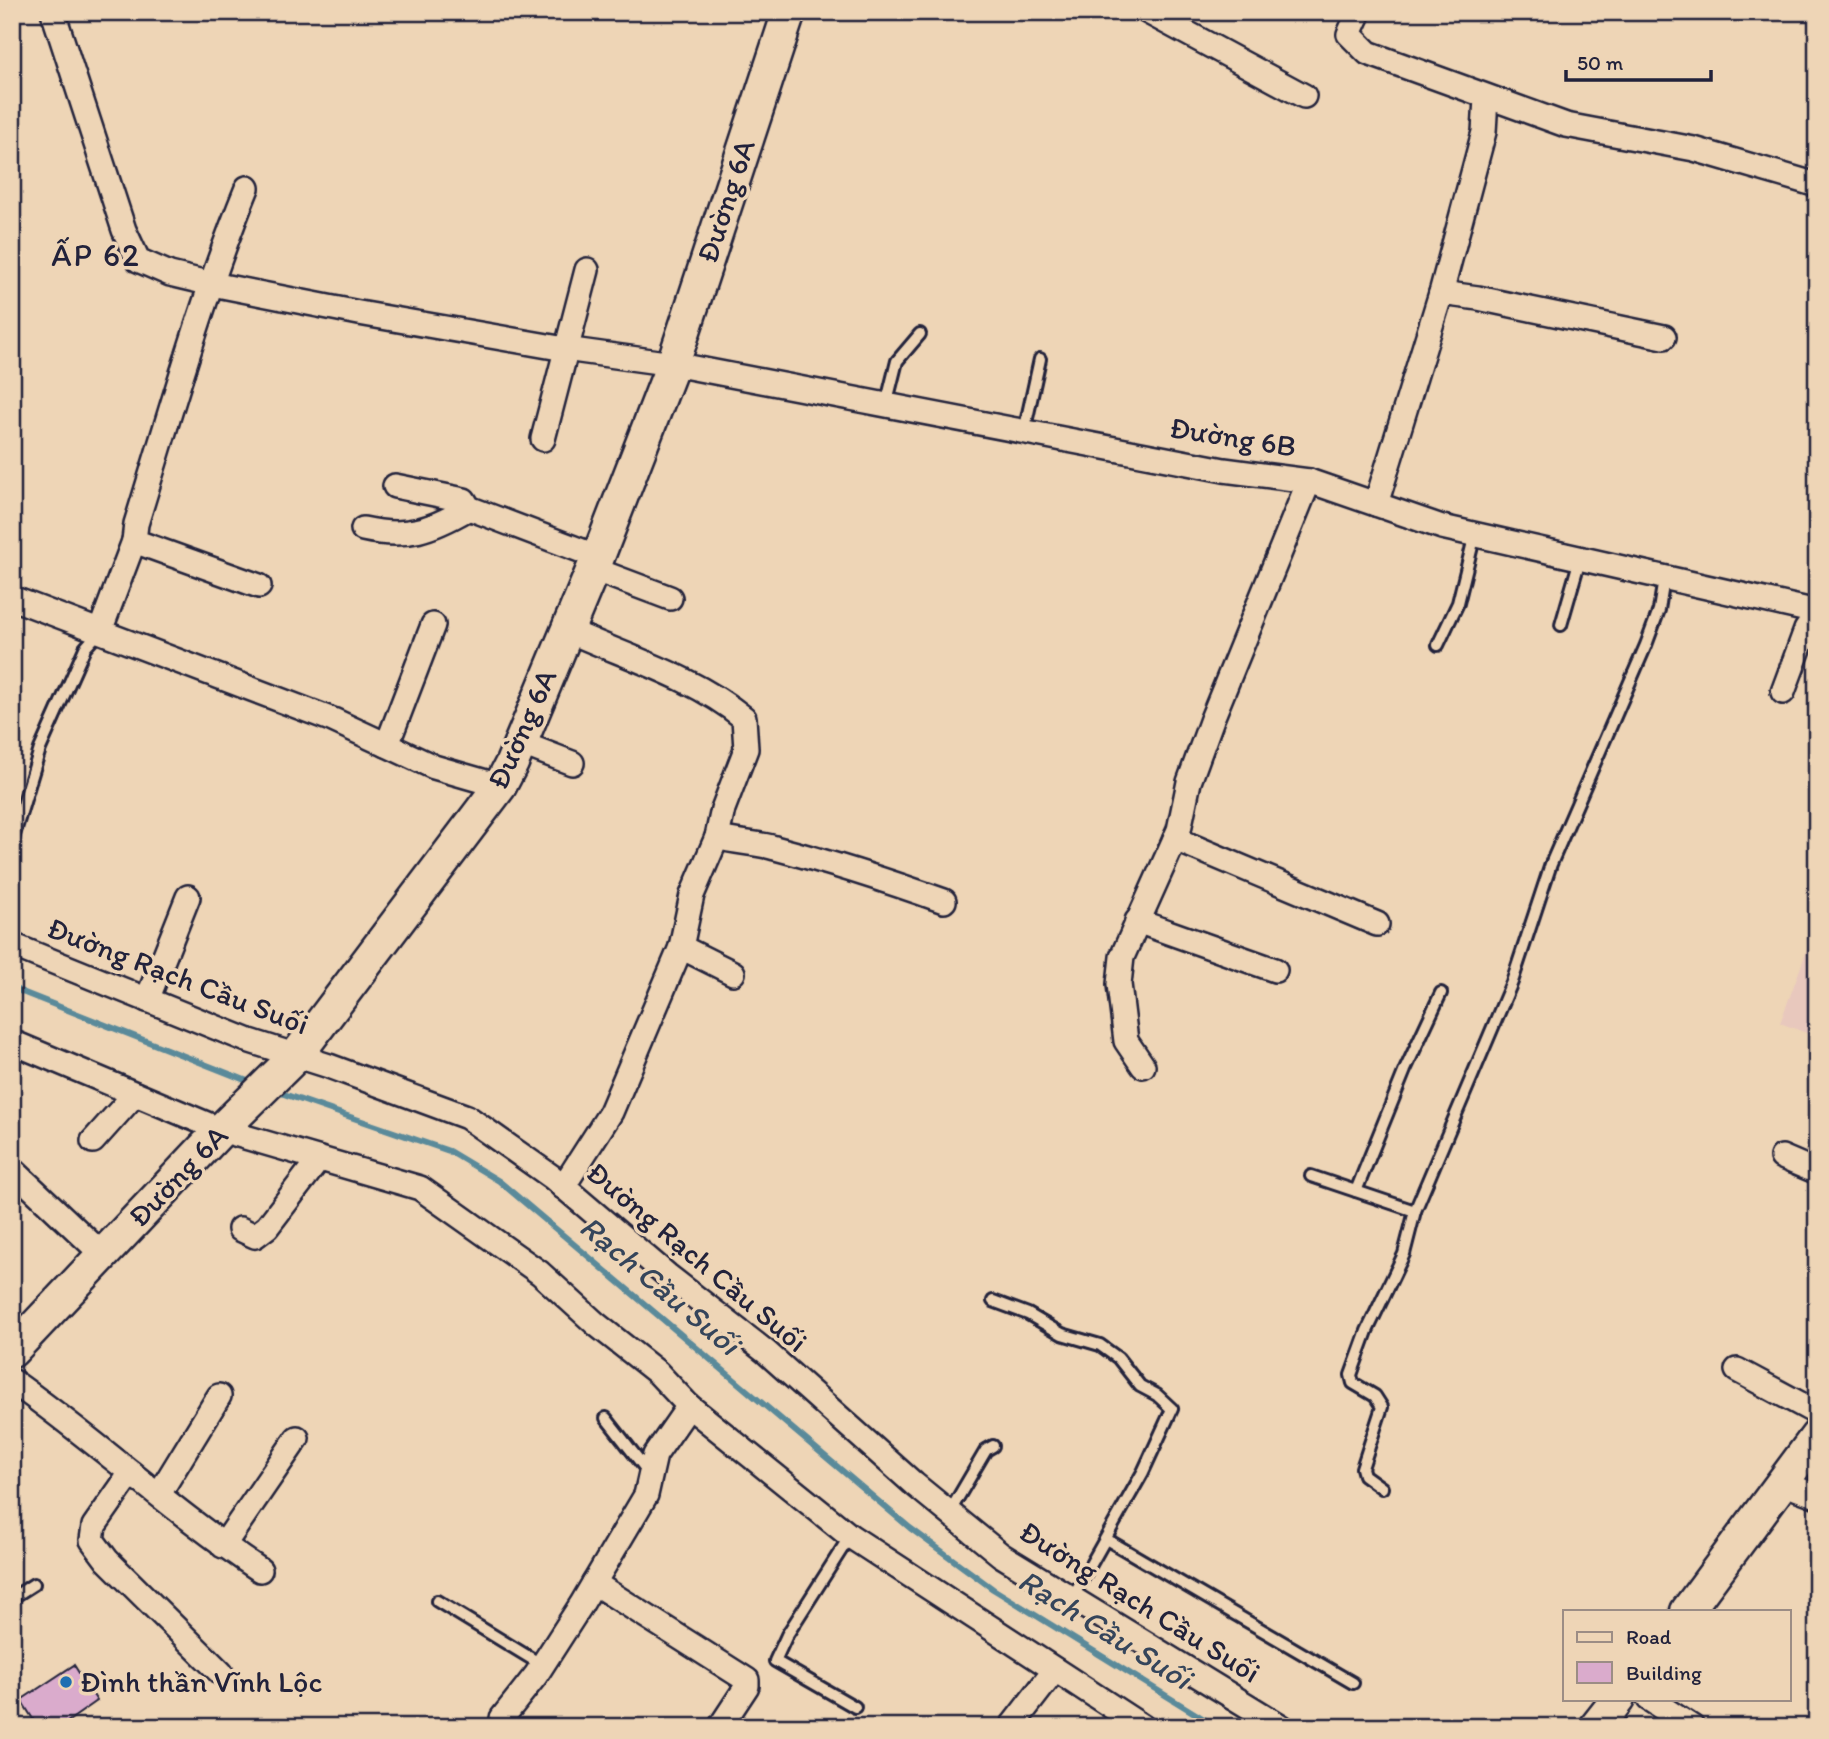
<svg xmlns="http://www.w3.org/2000/svg" width="1829" height="1739" font-family="Itim,sans-serif">
<rect width="100%" height="100%" fill="#eed5b6"/>
<filter id="ink" filterUnits="userSpaceOnUse"><feTurbulence type="fractalNoise" baseFrequency=".0143" numOctaves="2"/><feDisplacementMap in="SourceGraphic" scale="14" xChannelSelector="R" yChannelSelector="G"/><feConvolveMatrix kernelMatrix="1 2 1 2 8 2 1 2 1" color-interpolation-filters="sRGB"/></filter>
<g filter="url(#ink)">
<path fill="#e8c8bd" d="M1817,923V1037L1780,1023Z"/>
<g fill="none" stroke-linecap="round" stroke-linejoin="round">
<g stroke="#5a8a9a" stroke-width="6">
<path d="M12,988L255,1084"/>
<path d="M275,1091L449,1151L499,1181L910,1528L993,1589L1217,1727"/>
</g>
</g>
<path fill="#daabcc" stroke="#22223b" stroke-width="2" d="M74,1665L97,1701L60,1727H38L21,1700Z"/>
<g fill="none" stroke-linecap="round" stroke-linejoin="round">
<g stroke="#22223b" stroke-width="16">
<g id="lane">
<path d="M886,405L897,361L920,334"/>
<path d="M1024,432L1040,359"/>
<path d="M1561,625L1580,559"/>
<path d="M1438,645L1458,603L1475,534"/>
<path d="M12,842L40,749L85,648L100,631"/>
<path d="M1311,1176L1415,1211"/>
<path d="M1356,1191L1405,1070L1441,993"/>
<path d="M993,1301L1028,1314L1062,1334L1100,1345L1118,1358L1140,1386L1157,1395L1172,1409L1143,1472L1072,1598"/>
<path d="M606,1418L649,1473"/>
<path d="M1382,1488L1364,1475L1362,1468L1382,1407L1375,1396L1353,1383L1351,1375L1367,1331L1404,1254L1415,1211L1512,982L1551,864L1646,645L1659,610L1664,579"/>
<path d="M949,1513L986,1450L993,1446"/>
<path d="M850,1536L787,1635L775,1661L855,1707"/>
<path d="M1106,1539L1353,1683"/>
<path d="M12,1598L34,1584"/>
<path d="M437,1601L542,1665"/>
</g>
</g>
<g stroke="#22223b" stroke-width="28">
<g id="street">
<path d="M53,12L124,230L138,260L170,274L212,284L359,313L565,349L673,364L1224,470L1309,481L1442,527L1817,612"/>
<path d="M1148,12L1304,96"/>
<path d="M1359,12L1349,34L1368,53L1566,125L1694,149L1817,185"/>
<path d="M247,188C202,298 171,411 136,524L134,541L259,586"/>
<path d="M1441,293L1484,132L1486,98"/>
<path d="M543,439L587,270"/>
<path d="M395,486L464,500L469,508L598,557"/>
<path d="M1376,504L1441,293L1478,298L1664,337"/>
<path d="M363,529C407,539 431,530 469,508"/>
<path d="M593,569L670,598"/>
<path d="M12,598L333,720L434,767L500,786"/>
<path d="M567,630C626,657 693,676 744,718L746,749L723,809L717,837L692,895L681,947L733,973"/>
<path d="M100,631L134,541"/>
<path d="M1783,692L1806,630L1817,614"/>
<path d="M520,743L572,763"/>
<path d="M387,745L433,625"/>
<path d="M717,837C736,843 755,842 775,848C832,863 888,881 944,901"/>
<path d="M1175,839L1377,924"/>
<path d="M1137,921L1275,970"/>
<path d="M12,945L247,1040L329,1066L467,1117L552,1177L667,1275L766,1352L914,1484L1001,1555L1282,1727"/>
<path d="M147,1000L188,897"/>
<path d="M12,1042L221,1130L420,1188L540,1273L596,1324L658,1373L689,1406L850,1536L1143,1727"/>
<path d="M1143,1066L1126,1041L1119,984L1122,957L1179,830L1189,782L1212,719L1309,481"/>
<path d="M93,1141L135,1094"/>
<path d="M1782,1157L1817,1172"/>
<path d="M12,1169L103,1255"/>
<path d="M563,1187L611,1112L681,947"/>
<path d="M240,1229L255,1236L267,1227L319,1159"/>
<path d="M1737,1370L1817,1413"/>
<path d="M12,1381C97,1441 174,1513 260,1570"/>
<path d="M131,1473L94,1526L92,1540L107,1560L221,1673"/>
<path d="M1782,1483L1817,1496"/>
<path d="M159,1494L219,1396"/>
<path d="M223,1546L297,1438"/>
<path d="M594,1583L747,1680V1686L720,1727"/>
<path d="M1649,1699L1692,1727"/>
<path d="M502,1718L536,1675L581,1605L646,1495L655,1455L689,1406"/>
<path d="M1011,1727L1055,1670"/>
</g>
</g>
<g stroke="#22223b" stroke-width="37">
<g id="secondary">
<path d="M12,1351L221,1130L296,1056L500,786L512,763L598,557L673,364L789,12"/>
<path d="M1687,1611L1817,1436"/>
<path d="M1596,1727L1618,1699"/>
</g>
</g>
<use href="#lane" stroke="#eed5b6" stroke-width="10"/>
<use href="#street" stroke="#eed5b6" stroke-width="23"/>
<use href="#secondary" stroke="#eed5b6" stroke-width="32"/>
</g>
</g>
<circle fill="#1f6fb2" stroke="#eed5b6" stroke-width="2.5" cx="66" cy="1682" r="7"/>
<g text-anchor="middle" stroke-width="7" stroke-linejoin="round" paint-order="stroke">
<g font-size="30" fill="#22223b" stroke="#eed5b6">
<text transform="translate(726 201) rotate(-72)" y="10">Đường 6A</text>
<text transform="translate(1233 437) rotate(9)" y="10">Đường 6B</text>
<text transform="translate(522 729) rotate(-66)" y="10">Đường 6A</text>
<text transform="translate(178 976) rotate(21)" y="10">Đường Rạch Cầu Suối</text>
<text transform="translate(178 1176) rotate(-46)" y="10">Đường 6A</text>
<text transform="translate(697 1257) rotate(40)" y="10">Đường Rạch Cầu Suối</text>
<text transform="translate(1140 1602) rotate(32)" y="10">Đường Rạch Cầu Suối</text>
</g>
<g font-size="30" fill="#22223b" stroke="#eed5b6" text-anchor="start">
<text x="80" y="1692">Đình thần Vĩnh Lộc</text>
</g>
<g font-size="32" letter-spacing="2" fill="#22223b" stroke="#eed5b6">
<text x="96" y="266">ẤP 62</text>
</g>
<g font-size="32" font-style="italic" fill="#35455b" stroke="#eed5b6">
<text transform="translate(660 1285) rotate(40)" y="11">Rạch Cầu Suối</text>
<text transform="translate(1105 1629) rotate(32)" y="11">Rạch Cầu Suối</text>
</g>
</g>
<rect width="1829" height="1739" fill="none" stroke="#eed5b6" stroke-width="42"/>
<rect x="21" y="21" width="1787" height="1697" fill="none" stroke="#22223b" stroke-width="2.5" filter="url(#ink)"/>
<rect x="1563" y="1610" width="228" height="91" fill="#eed5b6" stroke="#9c8d85" stroke-width="2"/>
<rect x="1577" y="1632" width="35" height="10" fill="#eed5b6" stroke="#9c8d85" stroke-width="2"/>
<text x="1626" y="1644" font-size="21" fill="#22223b">Road</text>
<rect x="1577" y="1662" width="35" height="21" fill="#daabcc" stroke="#9c8d85" stroke-width="2"/>
<text x="1626" y="1680" font-size="21" fill="#22223b">Building</text>
<path d="M1566 70v10h145v-10" fill="none" stroke="#22223b" stroke-width="3.5"/>
<text x="1577" y="70" font-size="21" fill="#22223b" stroke="#eed5b6" stroke-width="5" paint-order="stroke">50 m</text>
</svg>
